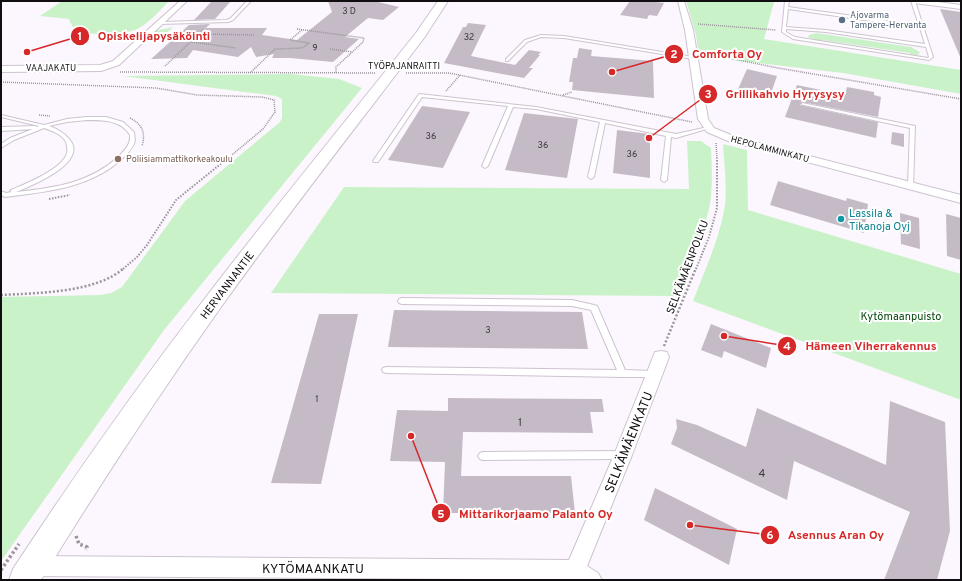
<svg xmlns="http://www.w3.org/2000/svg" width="962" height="581" font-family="Overpass,sans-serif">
<rect width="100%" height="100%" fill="#fcf6fe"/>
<g fill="#caf2c9">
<path d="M62,1H169C160,10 150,22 139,28C127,35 91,36 78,31C73,29 71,24 69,19L40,16Z"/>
<path d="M686,1L774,2L764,39L961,70V94L843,73L699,56L696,35Z"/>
<path d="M173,27L161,38H165L156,42H145L155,31Z"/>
<path d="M816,33L911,47L920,52L918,55H910V53L822,40L821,42L808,37L809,35Z"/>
<path d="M291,74L339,79L362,88L164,330L1,561V297L100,295L111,293L122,287L185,201L280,122L282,118V99L276,96L123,76Z"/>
<path d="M687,141H701L711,148C712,168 713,190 709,209C702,239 687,268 675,296L271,293L344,187L689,189Z"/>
<path d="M723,144L747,150L748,210L961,274V400L693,301C704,272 718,242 724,211C728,190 724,165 723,144Z"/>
</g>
<g fill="#c5bbc7">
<path d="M212,1H231L215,19L194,20Z"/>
<path d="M328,1H374L399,7L383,20L368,18L345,37L359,39L333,62L290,58H272L274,54L256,57L251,47L238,57L193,50L187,58L151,59L189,25L210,24L206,28H267L262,35L297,40L332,12Z"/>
<path d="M630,1H648L664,3L657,16L649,15L647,19L620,15Z"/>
<path d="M940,9L961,12V59Z"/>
<path d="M468,23L486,25L471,56L515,65L529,50L541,52L538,55H540L529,68H533L524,78L444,63L463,27H466Z"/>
<path d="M579,48L592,50L591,56L653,61L654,98L572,90L573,82H569L573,58H577Z"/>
<path d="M747,69L777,76L770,96L738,89Z"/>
<path d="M797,85L845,95L847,87L874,92V95L881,97L878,117L802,102L800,105L878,122L876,138L785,117Z"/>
<path d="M422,106L470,112L443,168L388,160Z"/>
<path d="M524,113L578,119L567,178L505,170Z"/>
<path d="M617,130L650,134V178L613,173Z"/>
<path d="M892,132L904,134V147L891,144Z"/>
<path d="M778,181L846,201L847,198L868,204L864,233L770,205Z"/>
<path d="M900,213L919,218L920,249L901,244Z"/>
<path d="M946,214L961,218V260L947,256Z"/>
<path d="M394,310L582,312L588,349L388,347Z"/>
<path d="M319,314H358L321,484L271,483Z"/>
<path d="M711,324L771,348L766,368L724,351L722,358L701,350Z"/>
<path d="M448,398L602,399L604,412H590L593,433L463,432L461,476H571L575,513H443L445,462L390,461L397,410L448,411Z"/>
<path d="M890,401L945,422L950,531L937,580H884L910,512L794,461L787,500L671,444L677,428L676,419L697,425L746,447L757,408L886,465Z"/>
<path d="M655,488L737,529L729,565L644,520Z"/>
</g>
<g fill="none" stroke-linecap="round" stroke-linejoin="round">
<g stroke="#cdc3cf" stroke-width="2">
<g id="lane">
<path d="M247,1H251L233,20L228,22L160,24L158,23L160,22L227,20L231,18Z"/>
<path d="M785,1H789L788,7L919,25L911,1H915L933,57L929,60L793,39L782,32ZM788,9L920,28L925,44L826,30L786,27ZM786,29L826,32L926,47L929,57L928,58L795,37L786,32Z"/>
<path d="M541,35L564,36L693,57L695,58L693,59L564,38L541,37L527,42L508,61H506V59L525,40Z"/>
<path d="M419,94L536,107L676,134L708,127L710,128L676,138L671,137L667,180L664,182L661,180L666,136L605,123L594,177L591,179L588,177L600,122L536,109L513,107L488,166L485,168L482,166L508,106L422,97L378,162H374L373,161Z"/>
<path d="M802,103L915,126L913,187H909L908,186L910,128L804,105H802Z"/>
<path d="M1,115L44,125L67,119L87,117H106L123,122L134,132L135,141C133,148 128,153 123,158C91,188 46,192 5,197L1,195V191L6,193L12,192L10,191L11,190C25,184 63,169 67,153C68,151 67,149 67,147C67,136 53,131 44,128L14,140L1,148V144L10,138L33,129L1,131V127L35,126L37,127L39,126L1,117ZM87,120C103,120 121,120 130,135C131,144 125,150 119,156C91,183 53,188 16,192C31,186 88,163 70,140C64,133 58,129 49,126L67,122Z"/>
<path d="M402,298L572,300L594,305L597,306L598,308L625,370L654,371L657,372L658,374L657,376L654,377H623L386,373L383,372L382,370L383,368L386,367L617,370L591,310L572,306L402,304L399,303L398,301L399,299Z"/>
<path d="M623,451L626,452L628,455L626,458L623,459L483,460L480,459L478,456L480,453L483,452Z"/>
</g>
</g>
<g stroke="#cdc3cf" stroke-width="2">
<g id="street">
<path d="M180,1H187L119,65L101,71L1,72V66L100,65L113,61Z"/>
<path d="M678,1H684L693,30L708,119L714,128L736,137L961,195V203L728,141L707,132L698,119L685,30Z"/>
<path d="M911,1H930L961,5V9L914,3Z"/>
<path d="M661,351L667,352L669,357L632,455L587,566L598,573L602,580L33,576L26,573L23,566L26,559L33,556L569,560L614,455L653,357L655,352Z"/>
</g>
</g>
<g stroke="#cdc3cf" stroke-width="2">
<path id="secondary" d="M438,1H448L424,38C356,127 286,216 221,307C158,396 98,487 41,580H9L13,569C74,476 138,385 206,297C274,208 346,121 416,33Z"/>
</g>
<g stroke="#9a959b" stroke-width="1.5" stroke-dasharray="1 1" stroke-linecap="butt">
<path d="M698,24L776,30"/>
<path d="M297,29L364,38L363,42L336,67V73"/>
<path d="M199,34L255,35"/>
<path d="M192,42L236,48"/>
<path d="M330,49L352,52"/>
<path d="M704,53L778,68L961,99"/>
<path d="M165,66L204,29"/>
<path d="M120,72L375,73"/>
<path d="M250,73L275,49L302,48L309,43L290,40L302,30"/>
<path d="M406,73H449L692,122"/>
<path d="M1,82L156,88L197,95L262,97L274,100L275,112L263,129L227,159"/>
<path d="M446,91L460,75"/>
<path d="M563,95L572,92"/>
<path d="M39,115L50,116"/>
<path d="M130,118C142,124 146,133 142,146"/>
<path d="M716,143L717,159"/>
</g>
<g stroke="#9a959b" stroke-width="2" stroke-dasharray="1.5 1.5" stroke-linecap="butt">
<path d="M49,199L70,195"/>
<path d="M123,269L137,257L147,245L176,200L228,158"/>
<path d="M696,269L709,237L717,208V158"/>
</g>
<g stroke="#9a959b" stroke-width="2.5" stroke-dasharray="2 2" stroke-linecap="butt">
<path d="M1,295C37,293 96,293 124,268"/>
<path d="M664,346L696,268"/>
</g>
<g stroke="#9a959b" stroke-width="3.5" stroke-dasharray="2.5 2.5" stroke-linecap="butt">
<path d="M76,536L79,544L87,547L86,550"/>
<path d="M1,570L19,544"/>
</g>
<use href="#lane" fill="#fff" fill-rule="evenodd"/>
<use href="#street" fill="#fff" fill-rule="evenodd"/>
<use href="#secondary" fill="#fff" fill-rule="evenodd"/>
</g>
<circle fill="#5c6f8a" stroke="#fff" stroke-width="1.5" cx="842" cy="20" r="4"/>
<circle fill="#8d6e63" stroke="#fff" stroke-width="1.5" cx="118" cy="159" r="4"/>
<circle fill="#0f9aa8" stroke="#fff" stroke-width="1.5" cx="841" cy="219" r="4"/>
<g text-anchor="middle" stroke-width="4" stroke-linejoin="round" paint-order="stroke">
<g font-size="9" fill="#3e393f">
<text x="349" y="14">3 D</text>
<text x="469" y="40">32</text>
<text x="315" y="51">9</text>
<text x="431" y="139">36</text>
<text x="543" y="148">36</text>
<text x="632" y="157">36</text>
<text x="488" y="333">3</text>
<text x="317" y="402">1</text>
</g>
<g font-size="9" fill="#4e5e75" stroke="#fff" text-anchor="start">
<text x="850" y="18">Ajovarma<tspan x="850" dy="10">Tampere-Hervanta</tspan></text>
</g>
<g font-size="9" fill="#110e12" stroke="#fff">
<text x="404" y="69">TYÖPAJANRAITTI</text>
<text x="51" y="71">VAAJAKATU</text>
<text transform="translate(770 149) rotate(15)" y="3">HEPOLAMMINKATU</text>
</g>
<g font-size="9" fill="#785e54" stroke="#fff" text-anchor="start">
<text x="126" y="162">Poliisiammattikorkeakoulu</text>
</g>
<g font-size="11" fill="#0d838f" stroke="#fff" text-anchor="start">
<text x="849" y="217">Lassila &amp;<tspan x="849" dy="13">Tikanoja Oyj</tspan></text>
</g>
<g font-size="11" fill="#110e12" stroke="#fff">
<text transform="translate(687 267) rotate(-69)" y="4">SELKÄMÄENPOLKU</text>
<text transform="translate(227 285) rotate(-53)" y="4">HERVANNANTIE</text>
</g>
<g font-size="11" fill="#06470e" stroke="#fff">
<text x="901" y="320">Kytömaanpuisto</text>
</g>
<g font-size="11" fill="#3e393f">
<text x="520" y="426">1</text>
<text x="762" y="477">4</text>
</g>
<g font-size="13" fill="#110e12" stroke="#fff">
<text transform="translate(628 442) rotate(-68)" y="5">SELKÄMÄENKATU</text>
<text x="313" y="573">KYTÖMAANKATU</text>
</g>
</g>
<path fill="none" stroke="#d62828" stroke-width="1.5" d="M27 52L80 36M612 72L674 54M649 138L708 94M724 336L787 346M411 436L441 513M690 525L770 535"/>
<g fill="#d62828" stroke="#fff" stroke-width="1.5">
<circle cx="27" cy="52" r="4"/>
<circle cx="612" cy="72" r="4"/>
<circle cx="649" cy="138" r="4"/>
<circle cx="724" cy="336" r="4"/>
<circle cx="411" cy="436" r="4"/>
<circle cx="690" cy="525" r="4"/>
<circle cx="80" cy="36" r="10"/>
<circle cx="674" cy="54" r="10"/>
<circle cx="708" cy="94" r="10"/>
<circle cx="787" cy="346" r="10"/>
<circle cx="441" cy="513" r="10"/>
<circle cx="770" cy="535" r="10"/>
</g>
<g font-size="12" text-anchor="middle" font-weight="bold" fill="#fff">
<text x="80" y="40">1</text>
<text x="674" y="58">2</text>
<text x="708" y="98">3</text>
<text x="787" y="350">4</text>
<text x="441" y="518">5</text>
<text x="770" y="539">6</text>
</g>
<g font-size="12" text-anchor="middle" font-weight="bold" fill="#d62828" stroke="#fff" stroke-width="4" stroke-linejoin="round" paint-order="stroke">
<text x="154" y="40">Opiskelijapysäköinti</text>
<text x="727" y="58">Comforta Oy</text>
<text x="785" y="98">Grillikahvio Hyrysysy</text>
<text x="871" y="350">Hämeen Viherrakennus</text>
<text x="536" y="518">Mittarikorjaamo Palanto Oy</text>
<text x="836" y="539">Asennus Aran Oy</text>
</g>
<rect width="962" height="581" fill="none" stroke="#110e12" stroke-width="4"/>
</svg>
